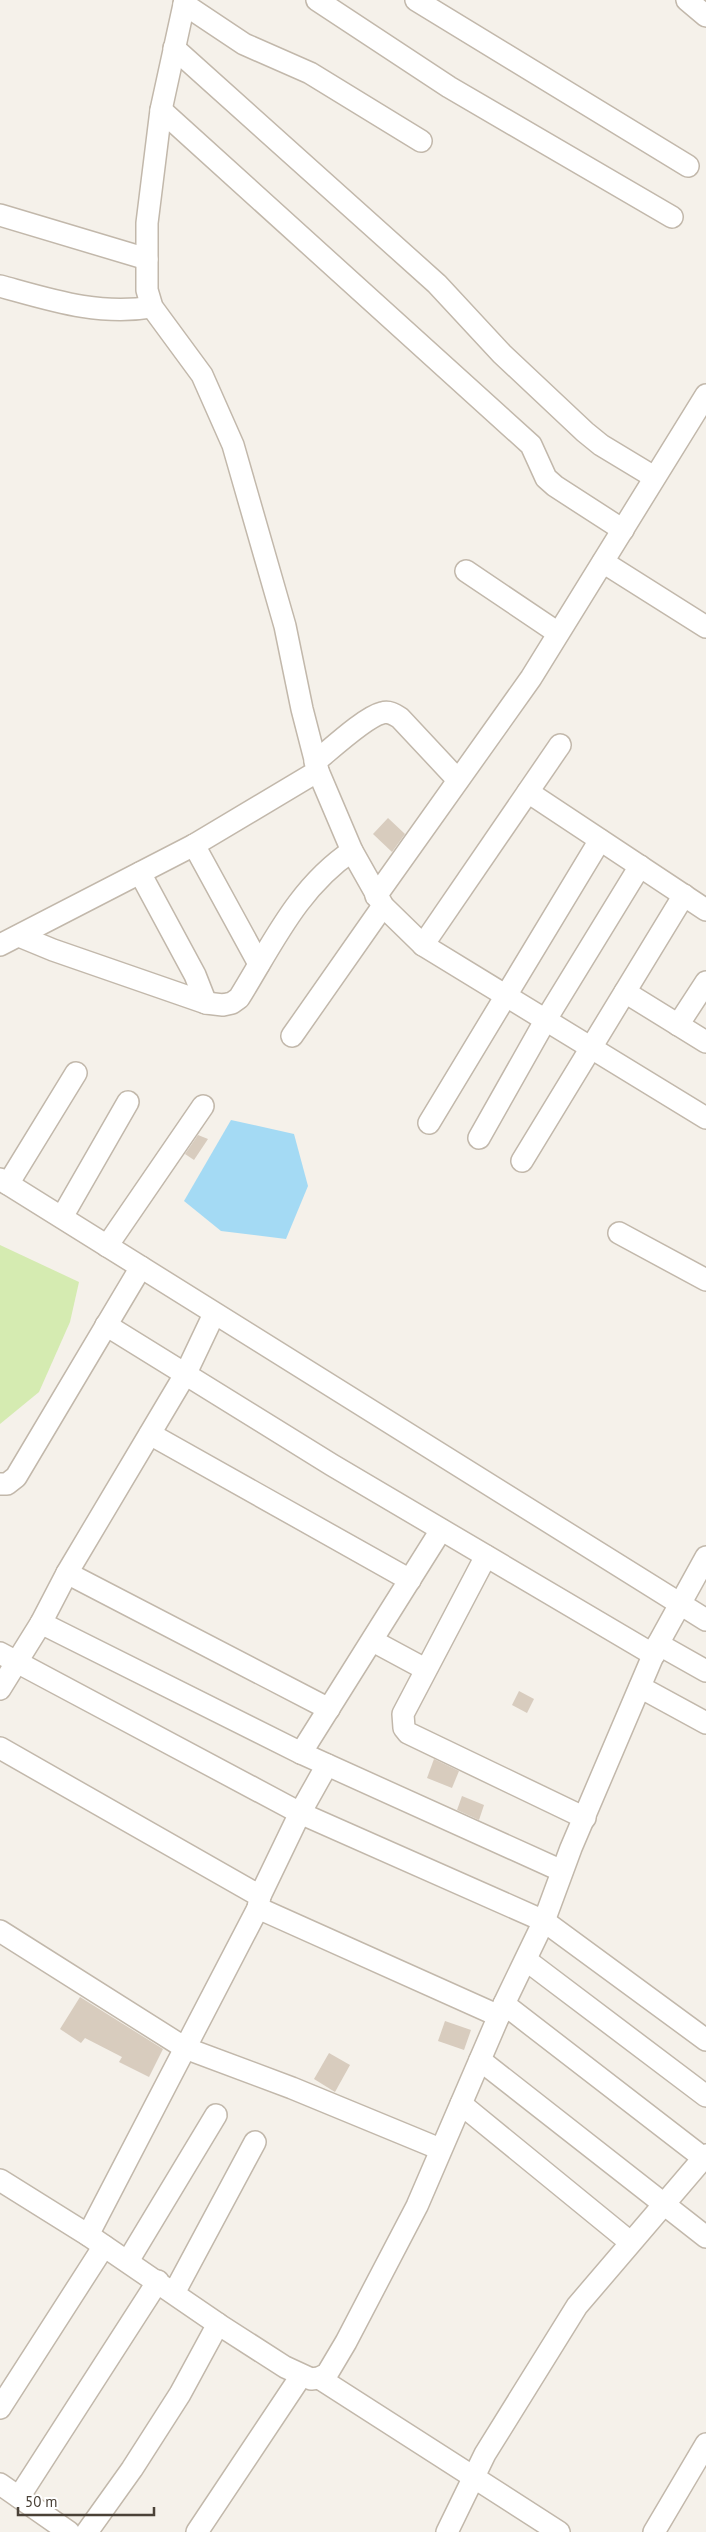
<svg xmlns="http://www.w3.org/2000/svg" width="706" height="2532" font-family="'PT Sans',sans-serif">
<rect width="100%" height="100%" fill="#f5f1ea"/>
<path fill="#d5ebb1" d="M0,1245L79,1282L70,1322L39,1392L0,1424Z"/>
<path fill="#a4daf4" d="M231,1120L294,1134L308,1186L286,1239L221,1231L184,1201Z"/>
<g fill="#d8ccbe">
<path d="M388,818L405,834L392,852L373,834Z"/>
<path d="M198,1135L208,1139L194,1160L185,1154Z"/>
<path d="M519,1691L534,1699L527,1713L512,1705Z"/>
<path d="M434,1759L459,1771L452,1788L427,1778Z"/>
<path d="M462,1796L484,1805L479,1820L457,1810Z"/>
<path d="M80,1997L163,2049L149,2077L119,2062L122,2057L85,2038L81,2043L60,2029Z"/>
<path d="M445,2021L471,2030L464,2050L438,2041Z"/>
<path d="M329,2053L350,2065L335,2092L314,2079Z"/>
</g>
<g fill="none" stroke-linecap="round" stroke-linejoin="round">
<g stroke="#c2b8ab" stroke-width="24">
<g id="minor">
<path d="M185,0L161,110L147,223V290L152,307L202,375L233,445L285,626L302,709L318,771L352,851L383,906L423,945L706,1118"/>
<path d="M317,0L449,87L672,217"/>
<path d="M416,0L688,166"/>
<path d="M687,0L706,16"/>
<path d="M184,4L244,44L310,73L421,141"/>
<path d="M174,48L437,284L502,354L585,432L601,445L654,477"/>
<path d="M161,110L531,445L546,478L555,486L623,530"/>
<path d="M0,215L147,259"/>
<path d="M0,286C51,300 99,316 152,307"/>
<path d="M603,562L706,627"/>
<path d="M466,571L558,633"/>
<path d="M315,762C330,750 365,717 382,713C389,711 394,714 400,718L458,780"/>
<path d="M528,792L706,910"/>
<path d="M194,845L259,964"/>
<path d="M140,873L195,975L206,1003"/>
<path d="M376,896L531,678L706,395"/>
<path d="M19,936L53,950L206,1003L223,1005L232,1003L239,998C272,945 298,887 352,851"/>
<path d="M0,945L194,845L318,771"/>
<path d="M423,945L560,745"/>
<path d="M625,992L706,1042"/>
<path d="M678,1025L706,982"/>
<path d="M292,1036L383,906"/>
<path d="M429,1123L600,840"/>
<path d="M479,1138L545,1021L640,866"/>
<path d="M522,1161L684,895"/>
<path d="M0,1179L706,1620"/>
<path d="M8,1184L76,1073"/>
<path d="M62,1217L128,1102"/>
<path d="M619,1233L706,1280"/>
<path d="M107,1246L203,1106"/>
<path d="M106,1325L332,1465L654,1655"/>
<path d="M150,1434L410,1580"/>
<path d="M0,1484H7L16,1477L141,1267"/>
<path d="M486,1556L403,1714L404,1728L408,1733L585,1818"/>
<path d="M67,1573L329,1709"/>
<path d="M41,1623L301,1753L562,1871"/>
<path d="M373,1641L425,1669"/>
<path d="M658,1644L706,1671"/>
<path d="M0,1653L300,1813L544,1921L706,2040"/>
<path d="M640,1687L706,1723"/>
<path d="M0,1689L41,1623L67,1573L186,1373L214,1314"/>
<path d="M0,1748L260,1896L258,1908L499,2016"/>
<path d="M301,1753L441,1530"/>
<path d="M260,1896L300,1813L327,1765"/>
<path d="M0,1931L185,2048L292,2088L440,2149"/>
<path d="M526,1960L706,2096"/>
<path d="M504,2004L706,2160"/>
<path d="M480,2060L706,2237"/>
<path d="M461,2104L630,2242"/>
<path d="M0,2180L88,2235L218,2324L285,2367L311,2379L319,2378L327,2374L346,2342L417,2206L504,2004L544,1921L571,1848L658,1644L706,1557"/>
<path d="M88,2235L258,1908"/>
<path d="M128,2261L216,2115"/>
<path d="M174,2293L255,2142"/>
<path d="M319,2378L559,2532"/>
<path d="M0,2408L104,2246"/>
<path d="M0,2484L69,2532"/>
<path d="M19,2497L158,2281"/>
<path d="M87,2532L132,2469L180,2394L218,2324"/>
<path d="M197,2532L301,2376"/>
<path d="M447,2532L485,2454L577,2306L706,2155"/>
<path d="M654,2532L706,2444"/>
</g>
</g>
<use href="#minor" stroke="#fff" stroke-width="21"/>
</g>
<path d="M18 2507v8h136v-8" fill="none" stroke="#4a4137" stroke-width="2.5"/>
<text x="25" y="2507" font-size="15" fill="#4a4137" stroke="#ffffff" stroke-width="4" paint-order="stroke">50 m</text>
</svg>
